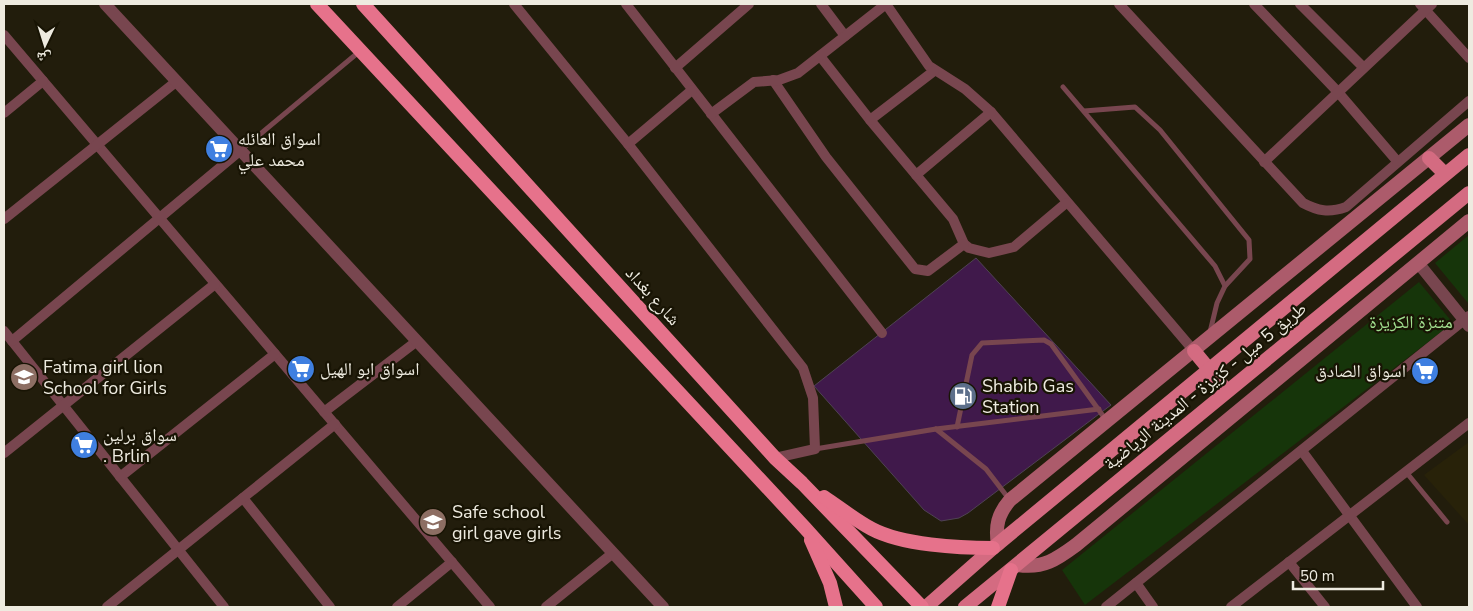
<svg xmlns="http://www.w3.org/2000/svg" width="1473" height="611" font-family="'Nunito Sans','Noto Naskh Arabic',sans-serif">
<rect width="100%" height="100%" fill="#221d0c"/>
<path fill="#282209" d="M1469,442V525L1424,475Z"/>
<g fill="#16350a">
<path d="M1469,235V302L1468,303L1435,263Z"/>
<path d="M1419,282L1453,323L1085,605L1062,570Z"/>
</g>
<path fill="#40194b" stroke="#4f4353" d="M976,258L1111,405L968,513L959,518L941,521L924,510L814,386Z"/>
<g fill="none" stroke-linecap="round" stroke-linejoin="round">
<g stroke="#78464f" stroke-width="5">
<path d="M1063,87L1215,266L1225,286L1217,303L1210,332"/>
<path d="M1084,111L1135,107L1160,130L1249,240L1250,259L1225,286"/>
<path d="M241,150L360,51"/>
<path d="M957,427L972,355L982,343L1044,340L1051,344L1106,420"/>
<path d="M936,429L986,469L1009,499"/>
<path d="M815,449L936,429L1099,409"/>
<path d="M1406,472L1447,522"/>
</g>
<g stroke="#78464f" stroke-width="10">
<path d="M514,4L628,144L803,368L813,398L815,449L775,458"/>
<path d="M626,4L882,333"/>
<path d="M821,4L845,36"/>
<path d="M886,4L929,66L965,89L991,112L1194,351"/>
<path d="M1119,4L1303,203C1318,211 1329,213 1346,207L1469,101"/>
<path d="M1254,4L1337,91L1397,161"/>
<path d="M1300,4L1363,67"/>
<path d="M1420,4L1469,58"/>
<path d="M4,35L490,607"/>
<path d="M820,56L870,120L953,219L964,244L969,248L989,253L1014,247L1066,203"/>
<path d="M675,68L749,4"/>
<path d="M773,80L826,157L915,269L928,271L964,244"/>
<path d="M4,113L43,81"/>
<path d="M711,114L754,82L779,80L798,73L886,4"/>
<path d="M870,120L934,71"/>
<path d="M628,144L692,90"/>
<path d="M1264,162L1432,4"/>
<path d="M916,175L991,112"/>
<path d="M4,219L177,81"/>
<path d="M4,331L224,607"/>
<path d="M12,341L241,150"/>
<path d="M324,412L417,341"/>
<path d="M1302,451L1417,607"/>
<path d="M4,453L215,284"/>
<path d="M120,477L275,354"/>
<path d="M243,498L330,607"/>
<path d="M1289,562L1325,607"/>
<path d="M1136,583L1153,607"/>
<path d="M107,607L335,424"/>
<path d="M397,607L452,562"/>
<path d="M546,607L613,553"/>
<path d="M1106,607L1469,316"/>
<path d="M1231,607L1469,423"/>
</g>
<g stroke="#78464f" stroke-width="12">
<path d="M105,4L663,607"/>
<path d="M1419,264L1469,326"/>
</g>
<g stroke="#ac5b6b" stroke-width="14">
<path d="M998,544C995,526 998,514 1010,500L1469,125"/>
<path d="M1018,565C1043,569 1057,559 1076,545L1469,221"/>
</g>
<g stroke="#d46b81" stroke-width="14">
<path d="M1429,158L1445,174"/>
<path d="M1194,351L1227,391"/>
<path d="M926,607L993,548L1469,155"/>
<path d="M965,607L1469,193"/>
</g>
<g stroke="#e6728b" stroke-width="14">
<path d="M317,4L805,528L876,607"/>
<path d="M363,4L775,458L802,483L922,607"/>
<path d="M824,497C839,507 855,520 872,529C902,545 959,548 993,548"/>
<path d="M811,540L830,583L836,607"/>
<path d="M998,607L1011,570"/>
</g>
</g>
<defs>
<g id="supermarket-disc" transform="scale(1.4375)"><circle r="9.5" fill="#3f7fe0" stroke="#181404"/><path d="M-6-5.5h2.5l.6 2H6L4.5 2H-2.5L-4.4-4H-6ZM-1.5 3.2a1.3 1.3 0 1 0 .1 0ZM3 3.2a1.3 1.3 0 1 0 .1 0Z" fill="#fff"/></g>
<g id="school-disc" transform="scale(1.4375)"><circle r="9.5" fill="#8d6e63" stroke="#181404"/><path d="M0-5L7-2L0 1L-7-2ZM-4 1L0 2.5L4 1V4Q0 6-4 4Z" fill="#fff"/></g>
<g id="fuel-disc" transform="scale(1.4375)"><circle r="9.5" fill="#5c6f8a" stroke="#181404"/><path d="M-5.5-6h7V0h2V4h1.3V-2.5L3-4.5l.8-.8L6-3V5H2.5V1h-1V6h-7ZM-4.2-4.7v3.2H.2V-4.7Z" fill="#fff"/></g>
</defs>
<g fill-rule="evenodd">
<use href="#supermarket-disc" x="219" y="149"/>
<use href="#supermarket-disc" x="301" y="369"/>
<use href="#supermarket-disc" x="1425" y="371"/>
<use href="#school-disc" x="24" y="377"/>
<use href="#fuel-disc" x="963" y="396"/>
<use href="#supermarket-disc" x="84" y="445"/>
<use href="#school-disc" x="433" y="522"/>
</g>
<g text-anchor="middle" stroke-width="4.5" stroke-linejoin="round" paint-order="stroke">
<g font-size="18" fill="#eeebe0" stroke="#181404" text-anchor="start">
<text x="238" y="145">اسواق العائله<tspan x="238" dy="21">محمد علي</tspan></text>
<text x="43" y="373">Fatima girl lion<tspan x="43" dy="21">School for Girls</tspan></text>
<text x="320" y="375">اسواق ابو الهيل</text>
<text x="1406" y="377" text-anchor="end">اسواق الصادق</text>
<text x="982" y="392">Shabib Gas<tspan x="982" dy="21">Station</tspan></text>
<text x="103" y="441">سواق برلين<tspan x="103" dy="21">. Brlin</tspan></text>
<text x="452" y="518">Safe school<tspan x="452" dy="21">girl gave girls</tspan></text>
</g>
<g font-size="18" fill="#eeebe0" stroke="#181404">
<text transform="translate(653 296) rotate(48)" y="6">شارع بغداد</text>
<text transform="translate(1205 386) rotate(-39)" y="6">طريق 5 ميل - كزيزة - المدينة الرياضية</text>
</g>
<g font-size="18" fill="#a2e08f" stroke="#181404">
<text x="1411" y="328">متنزة الكزيزة</text>
</g>
</g>
<rect width="1473" height="611" fill="none" stroke="#eeebe0" stroke-width="10"/>
<g transform="translate(45 45) rotate(184)" stroke="#181404" stroke-width="4" paint-order="stroke">
<path d="M0-4L9 19L0 12L-9 19Z" fill="#eeebe0"/>
<text y="-8" font-size="14" font-weight="bold" text-anchor="middle" fill="#eeebe0">ش</text>
</g>
<path d="M1293 581v8h90v-8" fill="none" stroke="#eeebe0" stroke-width="2.5"/>
<text x="1300" y="581" font-size="15" fill="#eeebe0" stroke="#181404" stroke-width="4" paint-order="stroke">50 m</text>
</svg>
